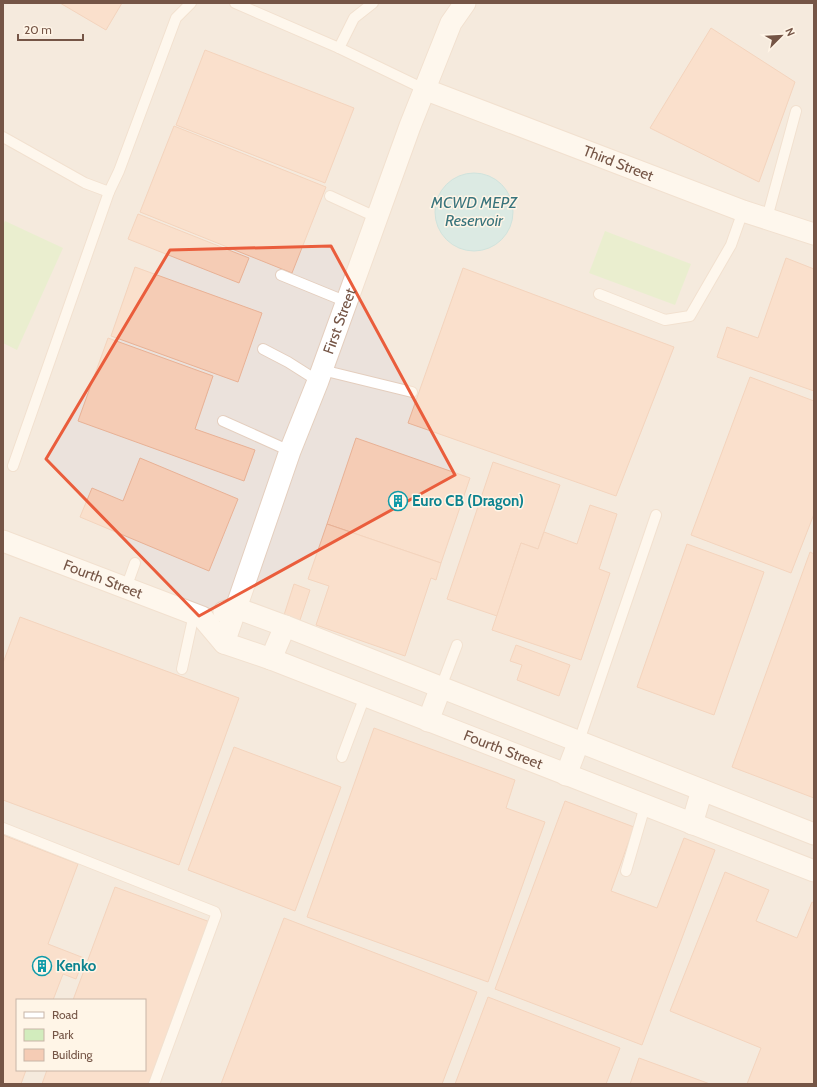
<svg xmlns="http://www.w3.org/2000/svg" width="817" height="1087" font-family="Cabin,sans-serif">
<rect width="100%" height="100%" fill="#fef1df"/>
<path fill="#ebe2dc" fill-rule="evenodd" d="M3,3H814V1084H3ZM17,1000H145V1070H17Z"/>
<g fill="#d2ecbd">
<path d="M5,221L63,248L17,350L3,343V225Z"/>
<path d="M605,231L691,264L675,305L589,273Z"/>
</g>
<circle fill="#b3e2e8" stroke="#99d3da" cx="474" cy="212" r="39"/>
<g fill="#f5ccb5" stroke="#e8b195">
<path d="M60,3H122L106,30Z"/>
<path d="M711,28L795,82L759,182L650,128Z"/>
<path d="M205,50L354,108L325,183L176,125Z"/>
<path d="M174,126L326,187L292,273L140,212Z"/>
<path d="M138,214L249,258L239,283L128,239Z"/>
<path d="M786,258L814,269V391L717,357L727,327L758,338Z"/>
<path d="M135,267L262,313L238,382L111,336Z"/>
<path d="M463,268L674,347L616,496L408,423Z"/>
<path d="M108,338L213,376L195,429L255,450L244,481L78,421Z"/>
<path d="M750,377L814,401V514L791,573L691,535Z"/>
<path d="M356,438L470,478L441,563L327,524Z"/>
<path d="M140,458L238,499L209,571L80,517L92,488L123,501Z"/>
<path d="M493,462L560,485L538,549L521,543L497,616L447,599Z"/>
<path d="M590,505L617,514L599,569L610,573L581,660L492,630L521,543L538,549L544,532L577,544Z"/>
<path d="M327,524L441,563L436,580L431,578L405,656L316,625L329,586L308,579Z"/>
<path d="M687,544L764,572L714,715L637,687Z"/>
<path d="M810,552L814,554V798L732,767Z"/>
<path d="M294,584L310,590L300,620L284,615Z"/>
<path d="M20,617L239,698L179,865L3,800V663Z"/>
<path d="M516,645L570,665L559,696L517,680L522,665L510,661Z"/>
<path d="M374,728L515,780L506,808L545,822L488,982L307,917Z"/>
<path d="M234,747L341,787L295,911L188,870Z"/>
<path d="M565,801L634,827L611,891L657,908L684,838L715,850L642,1045L495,989Z"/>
<path d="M3,835L78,864L48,944L84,958L76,979L63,974L53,1000H17V1070H26L21,1084H3Z"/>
<path d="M725,872L769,890L756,921L797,938L812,902L814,903V1084H747L761,1048L670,1011Z"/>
<path d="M115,887L210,922L150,1084H42L47,1070H145V1000H73Z"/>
<path d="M284,918L477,992L442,1084H221Z"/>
<path d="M488,997L620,1048L606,1084H455Z"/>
<path d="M639,1058L710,1084H630Z"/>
</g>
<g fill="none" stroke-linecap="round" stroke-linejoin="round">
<g stroke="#e4cebe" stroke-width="12">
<g id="service">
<path d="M235,3L339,48L424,89"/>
<path d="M339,48L354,18L373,3"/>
<path d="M3,137L85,183L109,192L119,171L176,18L191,3"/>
<path d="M330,196L378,218"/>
<path d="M767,218L796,111"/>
<path d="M281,275L347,302"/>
<path d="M599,294L665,320L690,316L731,245L743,211"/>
<path d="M263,349L288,362L318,381"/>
<path d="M322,370L412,392"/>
<path d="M223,421L290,451"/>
<path d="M13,466L109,192"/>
<path d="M126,588L135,563"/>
<path d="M182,669L194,614"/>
<path d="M441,687L457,645"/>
<path d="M579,741L656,515"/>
<path d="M342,757L365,696"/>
<path d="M3,828L215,912L216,915L154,1084"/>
<path d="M626,871L645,806"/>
</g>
</g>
<g stroke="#e4cebe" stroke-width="23">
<g id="minor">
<path id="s1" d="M424,89L743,211L814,234"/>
<path id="s2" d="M3,541L202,617L224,643L271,659L814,871"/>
<path d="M224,612L236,608L285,626L814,834"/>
<path id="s3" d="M224,643L290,451L318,381L410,126L451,23L465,3"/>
<path d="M271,659L285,626"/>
<path d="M428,721L441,687"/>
<path d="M566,775L579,741"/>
<path d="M692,824L702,790"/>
</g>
</g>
<use href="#service" stroke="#fff" stroke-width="10"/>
<use href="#minor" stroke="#fff" stroke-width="21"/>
</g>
<path d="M0 0H817V1087H0ZM331,246L455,475L199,616L46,459L170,250Z" fill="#fef1df" fill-opacity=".55" fill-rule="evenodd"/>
<path fill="none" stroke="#ea5d3c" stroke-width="3" stroke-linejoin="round" d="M331,246L455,475L199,616L46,459L170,250Z"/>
<defs>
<g id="building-ring" transform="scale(1)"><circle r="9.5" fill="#fff5e7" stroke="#0f9aa8" stroke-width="1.5"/><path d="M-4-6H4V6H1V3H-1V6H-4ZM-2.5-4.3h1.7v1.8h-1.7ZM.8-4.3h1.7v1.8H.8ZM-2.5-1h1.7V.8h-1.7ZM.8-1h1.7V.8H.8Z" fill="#0f9aa8"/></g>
</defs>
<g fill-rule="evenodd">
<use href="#building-ring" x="398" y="501"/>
<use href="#building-ring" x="42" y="966"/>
</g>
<g text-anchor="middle" stroke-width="3" stroke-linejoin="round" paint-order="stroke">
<g font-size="15" fill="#755546" stroke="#fff5e7">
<text dy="5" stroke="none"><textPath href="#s1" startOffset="208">Third Street</textPath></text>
<text dy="5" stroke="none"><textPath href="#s3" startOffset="342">First Street</textPath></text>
<text dy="5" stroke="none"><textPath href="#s2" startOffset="107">Fourth Street</textPath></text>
<text dy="5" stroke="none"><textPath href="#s2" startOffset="546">Fourth Street</textPath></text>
</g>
<g font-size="15" font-weight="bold" fill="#0d838f" stroke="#fff5e7" text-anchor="start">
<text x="412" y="506">Euro CB (Dragon)</text>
<text x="56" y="971">Kenko</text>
</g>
<g font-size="16" font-style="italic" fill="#39747c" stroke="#fff5e7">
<text x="474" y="208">MCWD MEPZ<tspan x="474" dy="18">Reservoir</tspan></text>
</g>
</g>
<rect width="817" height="1087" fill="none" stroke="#755546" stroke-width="8"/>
<rect x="16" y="999" width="130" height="72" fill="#fff5e7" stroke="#c8b5a7"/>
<rect x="24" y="1012" width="20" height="6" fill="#ffffff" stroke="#c8b5a7"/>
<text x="52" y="1019" font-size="12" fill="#755546">Road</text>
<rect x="24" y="1029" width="20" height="12" fill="#d2ecbd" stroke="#c8b5a7"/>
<text x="52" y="1039" font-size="12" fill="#755546">Park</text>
<rect x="24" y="1049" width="20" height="12" fill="#f5ccb5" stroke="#c8b5a7"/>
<text x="52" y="1059" font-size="12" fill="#755546">Building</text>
<g transform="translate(781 36) rotate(66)" stroke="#fff5e7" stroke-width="3" paint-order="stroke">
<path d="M0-3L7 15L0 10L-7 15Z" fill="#755546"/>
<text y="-6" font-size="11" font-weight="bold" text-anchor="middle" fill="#755546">N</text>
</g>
<path d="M18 34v6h65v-6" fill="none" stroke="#755546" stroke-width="2"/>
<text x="24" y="34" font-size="12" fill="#755546" stroke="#fff5e7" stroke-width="3" paint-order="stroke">20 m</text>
</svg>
